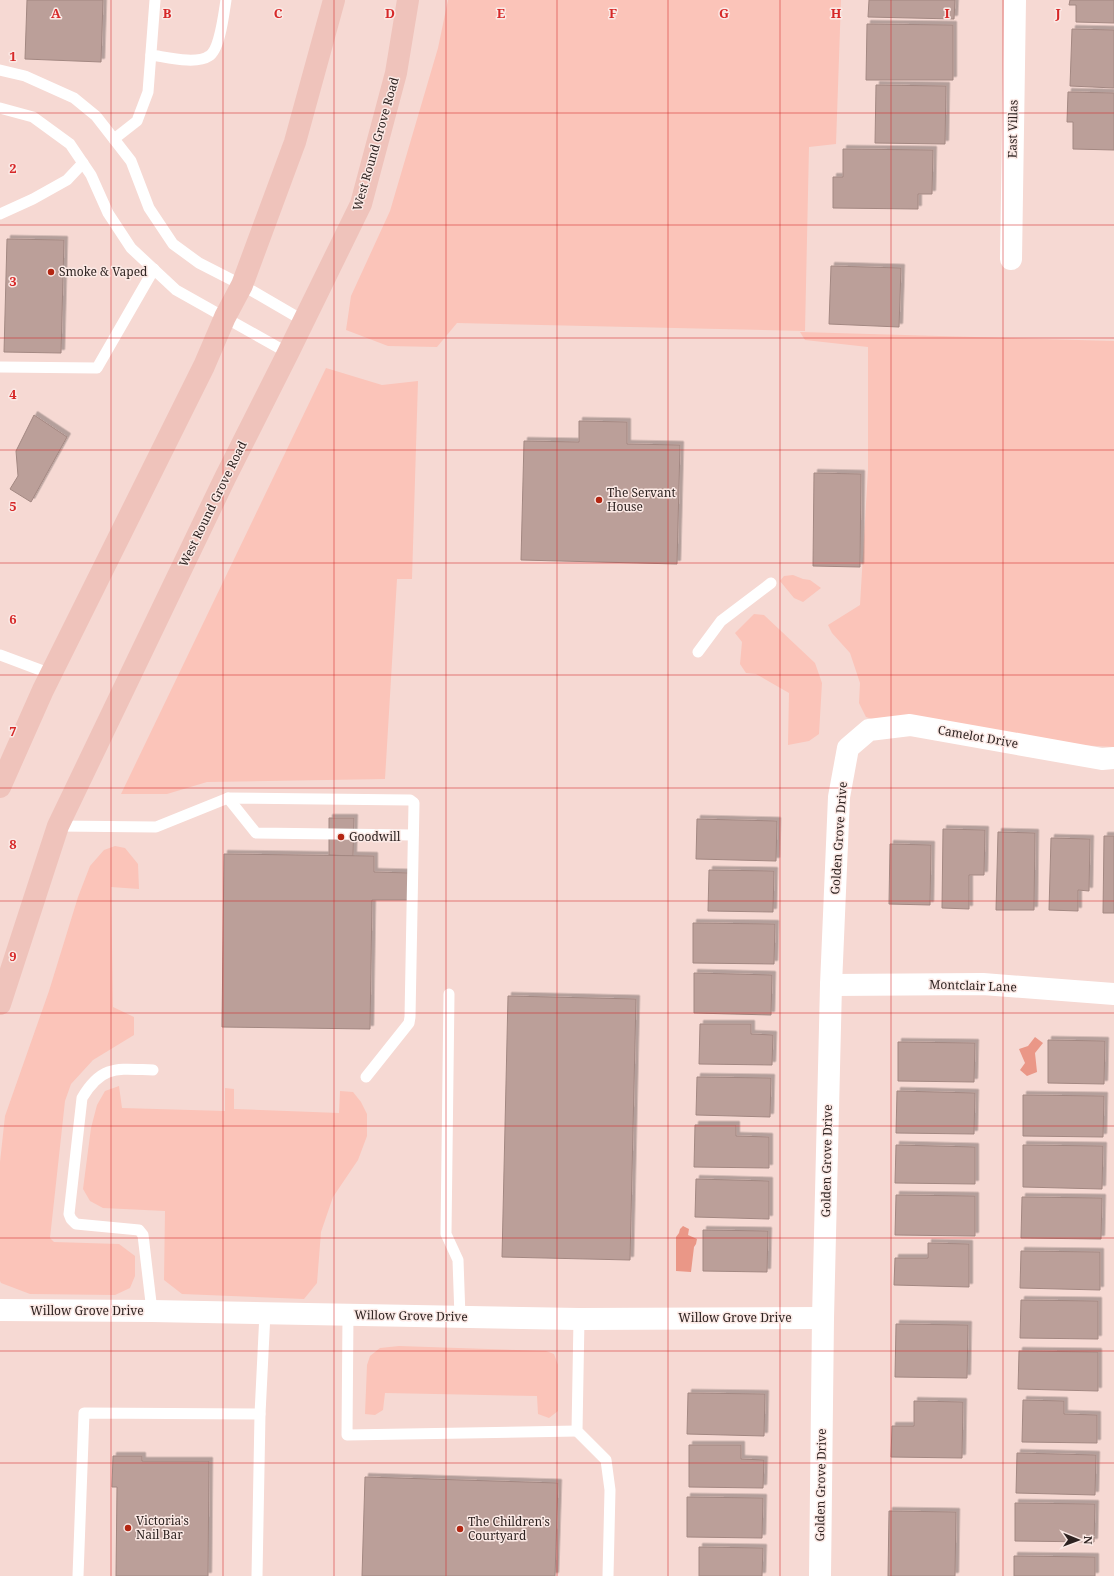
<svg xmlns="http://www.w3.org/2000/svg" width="1114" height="1576" font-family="'Noto Serif',serif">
<defs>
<filter id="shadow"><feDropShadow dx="3.5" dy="-3.5" stdDeviation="0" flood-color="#0004"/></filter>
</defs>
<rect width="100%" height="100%" fill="#f6d9d3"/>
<g fill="#fbc4b9">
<path d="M448,0H841L836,144L809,147L805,331L457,323L437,347L388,346L346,330L351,296L390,211L438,48Z"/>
<path d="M800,332L1114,341V747L1062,744L881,722L866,717L859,703L860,683L850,653L832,633L828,625L860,605L868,470V347L805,340Z"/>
<path d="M326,368L382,385L418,381L412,579H397L385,779L207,782L167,794H121Z"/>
<path d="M793,575L803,579L810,580L821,588L803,602L794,598L780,581L784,576Z"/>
<path d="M754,614L764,615L815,663L822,683L819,734L809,741L788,745L789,693L756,674L746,673L740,664L742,642L735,633Z"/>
<path d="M115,846L125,848L138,864L139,889L111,887L113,1007L134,1017V1035L93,1060L71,1084L65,1101L50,1238L54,1242L119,1244L135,1256V1276L130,1288L115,1295L30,1294L1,1283L0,1281V1162L5,1116L49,991L78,897L90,866L104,850Z"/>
<path d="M119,1086L122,1108L225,1111V1088L234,1089V1109L339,1113L340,1091L353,1092L361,1102L367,1114V1136L358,1160L333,1197L321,1232L317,1283L304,1299L182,1294L164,1280L165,1211L103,1208L90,1201L83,1189L91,1128L97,1105L105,1091Z"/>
<path d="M399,1346L546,1351L554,1354L558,1365V1411L549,1418L538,1414L537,1396L385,1393L383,1410L375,1415L365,1414L367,1365L370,1356L380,1348Z"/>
</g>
<g fill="#ea9787">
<path d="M1035,1037L1043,1043L1035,1053L1037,1072L1027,1076L1020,1070L1025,1063L1019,1049L1028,1046Z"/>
<path d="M683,1226L689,1229L688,1235L697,1239L696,1244L694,1247L691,1272L676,1271V1237L679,1233L680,1229Z"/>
</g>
<g fill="#bb9f99" stroke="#a38882" filter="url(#shadow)">
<path d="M27,0H103L101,62L25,59Z"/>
<path d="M869,0H955L954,19L868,17Z"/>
<path d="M1070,0H1114V23L1076,22V5H1069Z"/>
<path d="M867,24L953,25V80H866Z"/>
<path d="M1072,29L1114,30V88L1070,86Z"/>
<path d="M876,85L946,86L945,144L875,143Z"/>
<path d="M1068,92L1114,93V150L1073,149V122H1067Z"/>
<path d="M843,149L933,150L932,194H918V209L833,208V177H843Z"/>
<path d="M7,239L64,240L61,353L4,352Z"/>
<path d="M831,266L901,268L899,327L829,324Z"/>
<path d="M34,415L67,437L31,502L10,489L18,476L16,451Z"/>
<path d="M579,421L627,422V444L680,445L677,564L521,560L524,441L579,442Z"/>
<path d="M814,473L861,474L860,567L813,566Z"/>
<path d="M329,818H354L353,856L329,855Z"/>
<path d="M697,819L777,821L776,861L696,859Z"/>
<path d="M943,829L985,830L984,875H969V909L942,908Z"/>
<path d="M998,832L1035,833L1034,910H996Z"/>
<path d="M1104,836H1114V913H1103Z"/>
<path d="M1051,838L1090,839L1089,891L1078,890V911L1049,910Z"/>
<path d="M890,844L931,845L930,905L889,904Z"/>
<path d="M224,854L374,856V872L411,873L410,900H372L370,1029L222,1027Z"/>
<path d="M709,870L774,871L773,912L708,911Z"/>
<path d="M693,923L775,924L774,964L693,963Z"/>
<path d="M694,973L772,975L771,1015L694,1013Z"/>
<path d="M508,996L636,999L630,1260L502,1257Z"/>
<path d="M700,1024H751V1034L773,1035L772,1065L699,1064Z"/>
<path d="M1048,1040L1105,1041L1104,1084L1048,1083Z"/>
<path d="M898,1042L975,1043L974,1082L898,1081Z"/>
<path d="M697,1077L771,1078L770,1117L696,1115Z"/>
<path d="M897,1091L975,1093L974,1134L896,1133Z"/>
<path d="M1023,1095L1104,1096L1103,1137L1023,1136Z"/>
<path d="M695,1125H736V1136L769,1137V1168L694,1167Z"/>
<path d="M896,1145L975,1147V1184L895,1183Z"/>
<path d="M1023,1145L1103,1146L1102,1189L1023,1187Z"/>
<path d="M696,1179L769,1181V1219L695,1217Z"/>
<path d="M896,1195L975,1196V1236L895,1235Z"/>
<path d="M1022,1197L1102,1198L1101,1239L1021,1238Z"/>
<path d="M703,1230L768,1231L767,1272L703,1271Z"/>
<path d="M928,1243L969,1244V1287L894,1285L895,1258H928Z"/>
<path d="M1021,1251L1100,1252V1290L1020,1288Z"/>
<path d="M1021,1300L1098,1301V1339L1020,1338Z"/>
<path d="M896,1324L968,1325L967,1378L895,1377Z"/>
<path d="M1019,1351L1098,1352V1391L1018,1389Z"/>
<path d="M688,1393L765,1394L764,1436L687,1434Z"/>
<path d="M1023,1400L1064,1401V1414L1097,1415V1443L1022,1442Z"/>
<path d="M914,1401L963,1402L962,1458L891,1457L892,1426H914Z"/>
<path d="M689,1445H741V1459L764,1460L763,1488L689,1487Z"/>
<path d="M1017,1453L1096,1455L1095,1495L1016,1493Z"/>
<path d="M113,1456H142V1461H209L208,1576H116L117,1487H112Z"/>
<path d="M365,1477L558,1483L555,1576H362Z"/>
<path d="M687,1497L763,1498L762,1538L687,1537Z"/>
<path d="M1015,1503L1095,1504L1094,1542L1015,1541Z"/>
<path d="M889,1511L956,1512L955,1576H888Z"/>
<path d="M699,1547L763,1548L762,1576H699Z"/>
<path d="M1014,1556L1095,1557V1576H1014Z"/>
</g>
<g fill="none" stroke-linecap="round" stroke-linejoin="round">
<g stroke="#fff" stroke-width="11">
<path d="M151,55C166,57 196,65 209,56C220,50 224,12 226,0"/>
<path d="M0,70L25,76L74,98L96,116L131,161L149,208L173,244L199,263L242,285L304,321"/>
<path d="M0,108L33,117L70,144L91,175L108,213L131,248L176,290L288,353"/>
<path d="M114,139L137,121L148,92L155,0"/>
<path d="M0,214L33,199L67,180L83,163"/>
<path d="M0,367L97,368L154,269"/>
<path d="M698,652L721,621L771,583"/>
<path d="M0,655L51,674"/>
<path d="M228,798L256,833L413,835"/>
<path d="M58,826L156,827L228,798L410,800L414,803L410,1017L409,1023L366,1077"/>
<path d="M449,994L446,1234L458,1260L460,1317"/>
<path d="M152,1311L143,1235L139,1230L76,1224L71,1219L69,1214L82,1098C102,1064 118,1069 153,1070"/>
<path d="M348,1315L347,1435L577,1431"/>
<path d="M579,1319L577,1431L606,1460L610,1490L608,1576"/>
<path d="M78,1576L84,1413L260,1414"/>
<path d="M257,1576L260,1414L265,1313"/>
</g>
<g stroke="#fff" stroke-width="22">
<path d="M1011,259L1015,0"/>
<path d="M831,985L983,984L1114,994"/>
<path d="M0,1310L152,1311L579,1319L823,1318"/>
<path d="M820,1576L823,1318L831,985L839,797L848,748L869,730L910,725L1102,759L1114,758"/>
</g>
<g stroke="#efc3bb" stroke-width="22">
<path d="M0,787L43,690L204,366L225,317L242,285L295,142L334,0"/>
<path d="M0,1004L58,826L225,478L288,353L361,204L396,73L408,0"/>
</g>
</g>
<path fill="none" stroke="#d62828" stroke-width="1" stroke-opacity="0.55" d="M111,0V1576M223,0V1576M334,0V1576M446,0V1576M557,0V1576M668,0V1576M780,0V1576M891,0V1576M1003,0V1576M0,113H1114M0,225H1114M0,338H1114M0,450H1114M0,563H1114M0,675H1114M0,788H1114M0,901H1114M0,1013H1114M0,1126H1114M0,1238H1114M0,1351H1114M0,1463H1114"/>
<g fill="#b32612" stroke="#fbe9e5" stroke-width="1.5">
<circle cx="51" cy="272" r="4"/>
<circle cx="599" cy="500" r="4"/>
<circle cx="341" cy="837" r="4"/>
<circle cx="128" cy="1528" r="4"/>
<circle cx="460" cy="1529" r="4"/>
</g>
<g text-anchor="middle" stroke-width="3" stroke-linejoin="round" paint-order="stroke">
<g font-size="12" fill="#2e2321" stroke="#fbe9e5">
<text transform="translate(1013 129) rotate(-89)" y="4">East Villas</text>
<text transform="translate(376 144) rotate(-74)" y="4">West Round Grove Road</text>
<text transform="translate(213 504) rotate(-64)" y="4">West Round Grove Road</text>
<text transform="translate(978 737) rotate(10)" y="4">Camelot Drive</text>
<text transform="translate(839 838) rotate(-86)" y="4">Golden Grove Drive</text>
<text transform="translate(973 986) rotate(2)" y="4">Montclair Lane</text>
<text transform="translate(827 1161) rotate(-89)" y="4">Golden Grove Drive</text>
<text x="87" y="1315">Willow Grove Drive</text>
<text transform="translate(411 1316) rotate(1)" y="4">Willow Grove Drive</text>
<text x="735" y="1322">Willow Grove Drive</text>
<text transform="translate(821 1485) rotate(-89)" y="4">Golden Grove Drive</text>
</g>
<g font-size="12" fill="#2e2321" stroke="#fbe9e5" text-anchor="start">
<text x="59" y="276">Smoke &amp; Vaped</text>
<text x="607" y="497">The Servant<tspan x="607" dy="14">House</tspan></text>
<text x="349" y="841">Goodwill</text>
<text x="136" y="1525">Victoria's<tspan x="136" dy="14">Nail Bar</tspan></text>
<text x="468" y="1526">The Children's<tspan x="468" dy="14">Courtyard</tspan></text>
</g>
</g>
<g font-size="13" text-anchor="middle" font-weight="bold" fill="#d62828" stroke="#fbe9e5" stroke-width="3" stroke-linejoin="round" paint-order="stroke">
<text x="56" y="18">A</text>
<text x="167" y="18">B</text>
<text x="278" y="18">C</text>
<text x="390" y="18">D</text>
<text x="501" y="18">E</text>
<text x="613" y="18">F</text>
<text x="724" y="18">G</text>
<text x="836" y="18">H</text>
<text x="947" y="18">I</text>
<text x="1058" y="18">J</text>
<text x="13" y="61">1</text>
<text x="13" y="173">2</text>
<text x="13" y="286">3</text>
<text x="13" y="399">4</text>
<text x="13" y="511">5</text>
<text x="13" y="624">6</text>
<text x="13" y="736">7</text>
<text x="13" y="849">8</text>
<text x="13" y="961">9</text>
</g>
<g transform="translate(1078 1540) rotate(91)" stroke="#fbe9e5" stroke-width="3" paint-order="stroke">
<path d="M0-3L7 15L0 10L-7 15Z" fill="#2e2321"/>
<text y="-6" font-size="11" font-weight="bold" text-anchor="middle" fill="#2e2321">N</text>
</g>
</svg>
